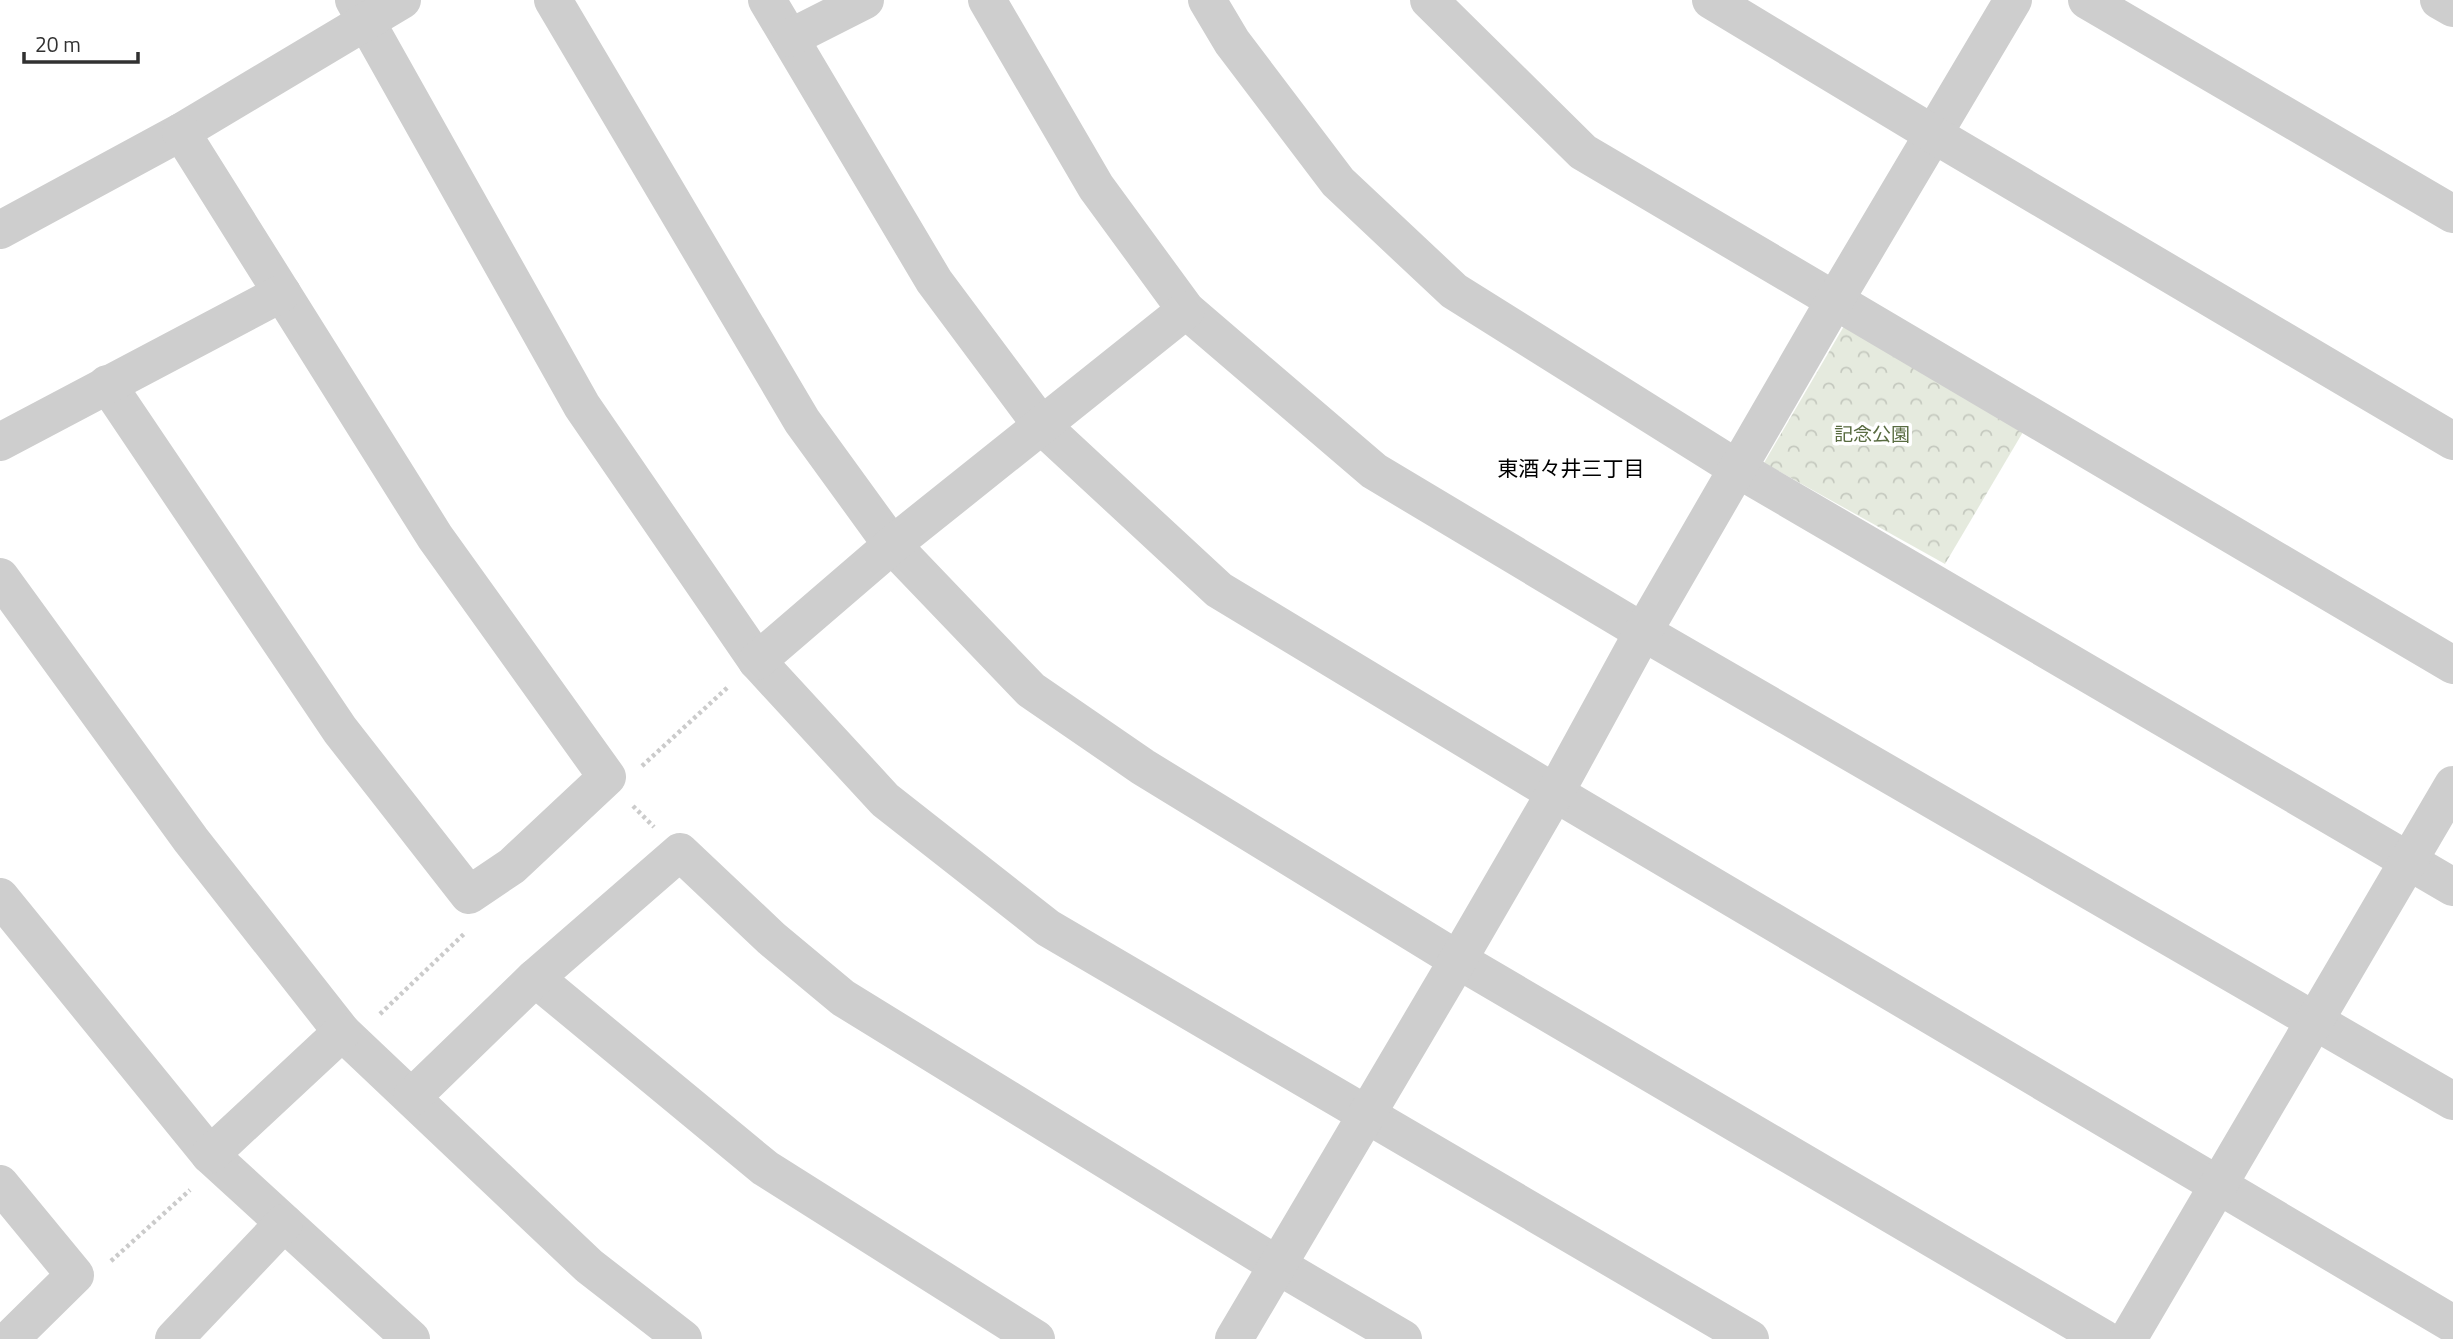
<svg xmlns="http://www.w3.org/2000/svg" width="2453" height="1339" font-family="'Titillium Web','Noto Sans JP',sans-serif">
<defs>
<pattern id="park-crowns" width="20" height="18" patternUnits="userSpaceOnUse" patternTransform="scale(1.75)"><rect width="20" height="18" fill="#e5eade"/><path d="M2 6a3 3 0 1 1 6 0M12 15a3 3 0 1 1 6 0" fill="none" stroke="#c5c9bf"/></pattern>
</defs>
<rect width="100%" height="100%" fill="#fff"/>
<path fill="url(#park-crowns)" d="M1844,326L2023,432L1945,564L1764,463Z"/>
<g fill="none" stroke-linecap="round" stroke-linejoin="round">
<g stroke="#cbcbcb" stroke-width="4.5" stroke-dasharray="3.5 3.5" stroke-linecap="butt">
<path d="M642,766L728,687"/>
<path d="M633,806L654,827"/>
<path d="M380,1014L465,933"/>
<path d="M111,1261L190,1190"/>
</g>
<g stroke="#cecece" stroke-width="38">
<path d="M354,0L582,406L757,661L885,800L1048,928L1750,1339"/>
<path d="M553,0L802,421L892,545L1031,690L1143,767L1458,960L2104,1339"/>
<path d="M767,0L934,281L1042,426L1219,590L1555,793L2453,1324"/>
<path d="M987,0L1096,187L1186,310L1374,471L1643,632L2453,1101"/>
<path d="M1207,0L1232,42L1338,182L1454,291L1738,469L2453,887"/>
<path d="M1429,0L1583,152L2453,665"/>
<path d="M2087,0L2453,214"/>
<path d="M2439,0L2453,8"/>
<path d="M790,38L865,0"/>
<path d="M0,230L181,132L402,0"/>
<path d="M107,384L340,730L469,895L512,866L607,777L435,537L181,132"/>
<path d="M0,442L282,293"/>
<path d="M0,577L191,840L342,1032L589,1266L683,1339"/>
<path d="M757,661L892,545L1186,310"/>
<path d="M0,897L210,1155L411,1339"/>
<path d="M535,978L765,1168L1036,1339"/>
<path d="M412,1097L535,978L680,852L771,938L843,998L1277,1265L1403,1339"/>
<path d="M210,1155L342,1032"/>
<path d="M0,1184L75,1275L10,1339"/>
<path d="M174,1339L284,1223"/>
<path d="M1234,1339L1458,960L1555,793L1643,632L1835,300L2013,0"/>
<path d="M2128,1339L2453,785"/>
</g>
<path stroke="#cecece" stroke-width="38" d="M1711,0L1933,134L2453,441"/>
</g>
<g text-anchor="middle" stroke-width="7" stroke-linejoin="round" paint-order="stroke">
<g font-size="19" fill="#586b40" stroke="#fff">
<text x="1872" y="441">記念公園</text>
</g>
<g font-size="21" fill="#000" stroke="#fff">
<text x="1571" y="476">東酒々井三丁目</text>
</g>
</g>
<path d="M24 52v10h114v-10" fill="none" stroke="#313131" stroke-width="3.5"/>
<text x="35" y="52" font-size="21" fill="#313131" stroke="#ffffff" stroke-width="5" paint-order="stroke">20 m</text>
</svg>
